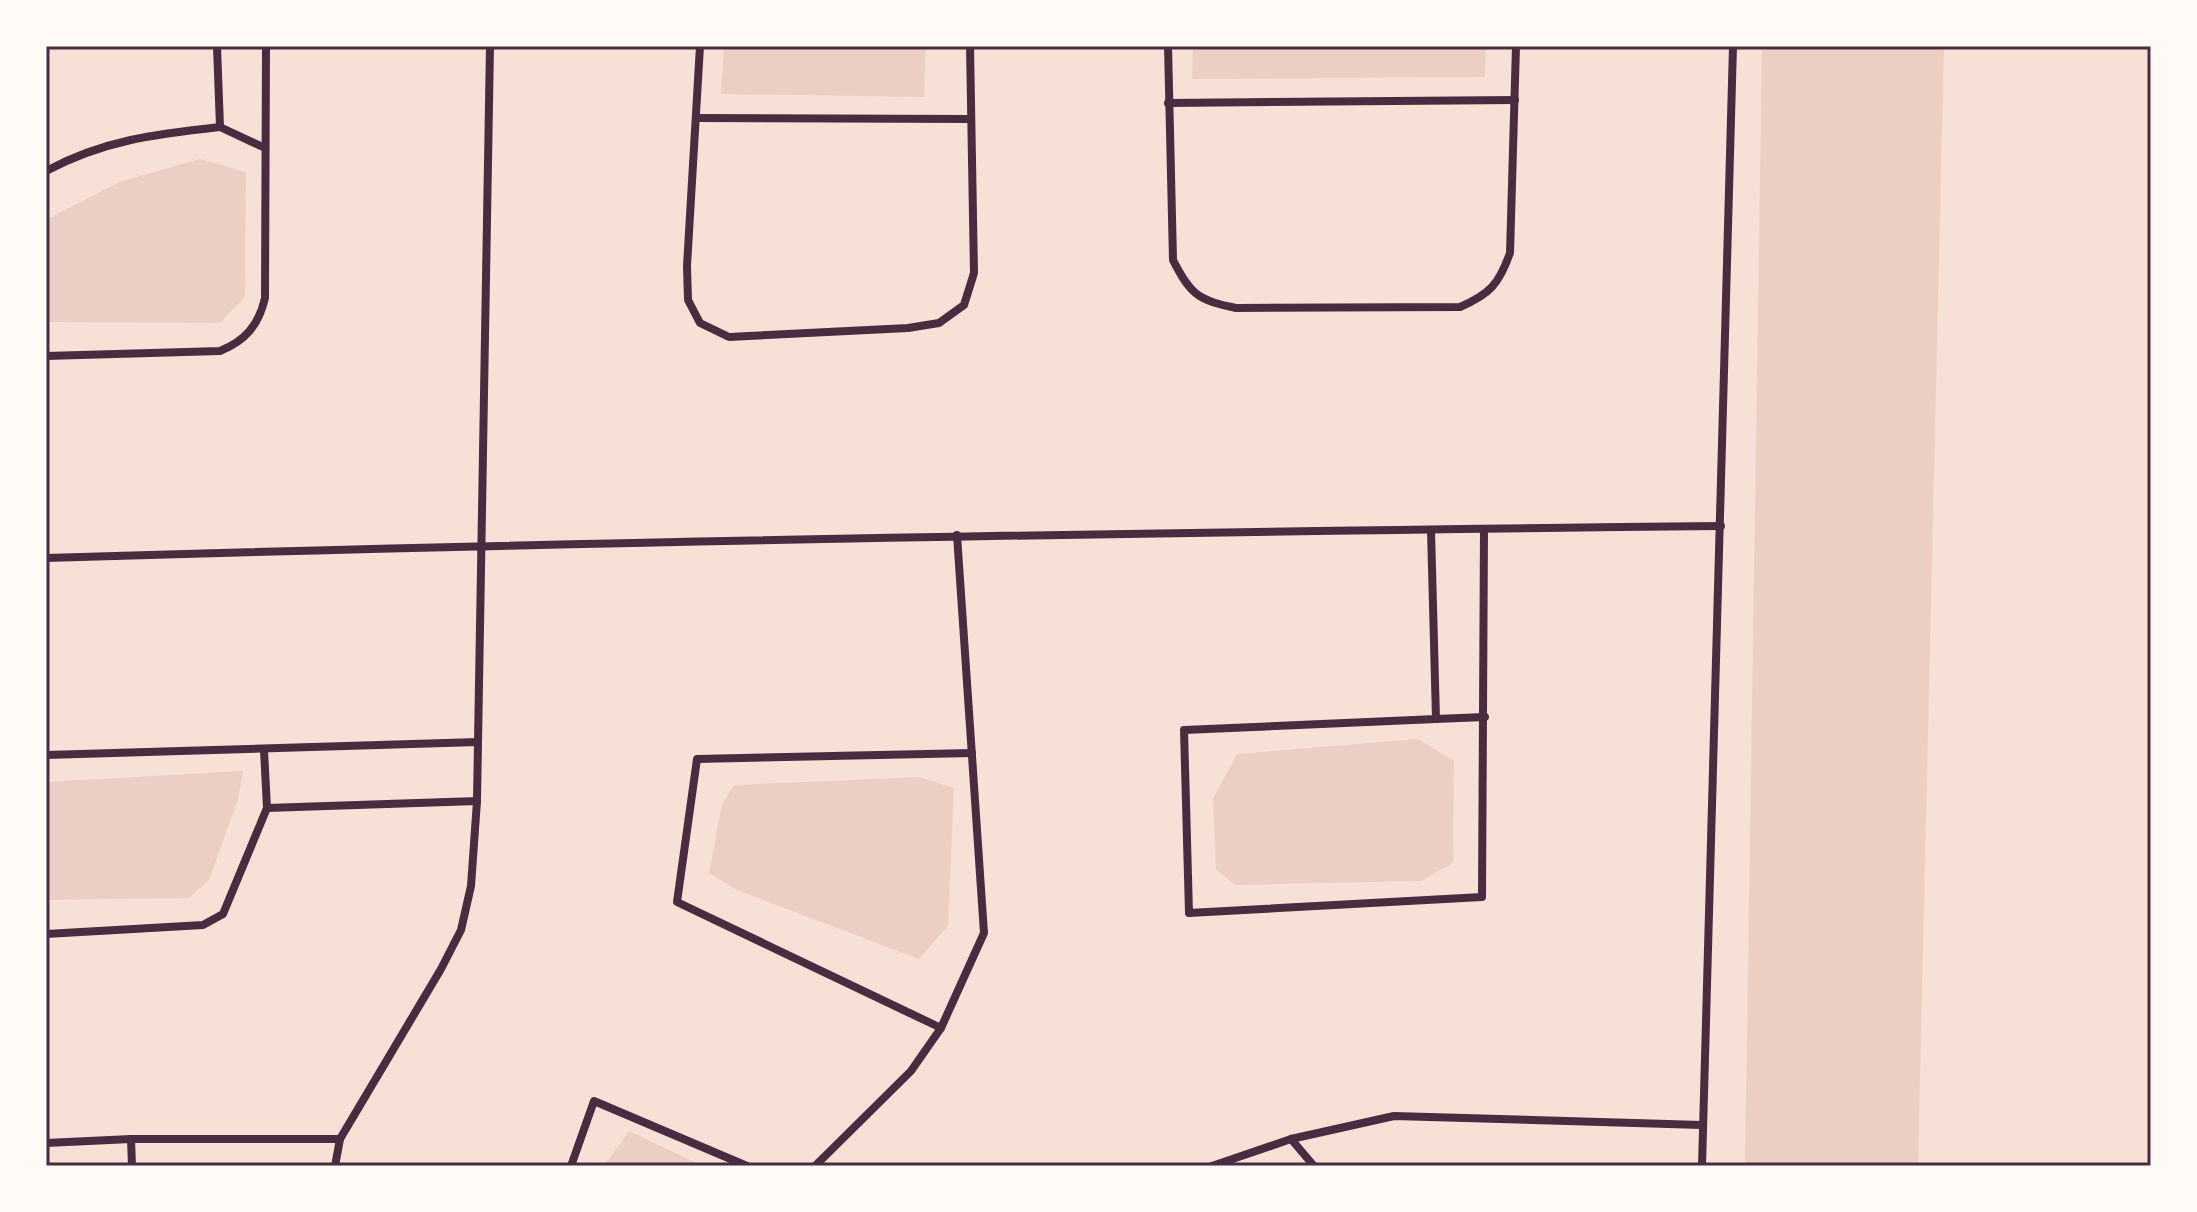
<svg xmlns="http://www.w3.org/2000/svg" width="2197" height="1212" font-family="'Archivo Narrow',sans-serif">
<rect width="100%" height="100%" fill="#f7e1d7"/>
<g fill="#ebcfc5">
<path d="M724,46H926L924,97L721,94Z"/>
<path d="M1193,46H1486L1485,77L1192,79Z"/>
<path d="M1762,46H1944L1918,1166H1745Z"/>
<path d="M200,159L246,172L245,297L220,323L46,322V220L119,182Z"/>
<path d="M1418,739L1454,761L1453,863L1421,881L1236,885L1216,870L1213,798L1237,754Z"/>
<path d="M243,771L238,799L209,880L189,898L46,900V782Z"/>
<path d="M919,777L954,788L948,926L919,959L737,890L709,873L722,804L734,785Z"/>
<path d="M629,1131L703,1166H604Z"/>
</g>
<g fill="none" stroke-linecap="round" stroke-linejoin="round">
<g stroke="#4a2c40" stroke-width="8">
<path d="M700,46L687,266L688,300L700,323L729,337L908,328L939,323L964,305L974,273L970,46"/>
<path d="M1168,46L1173,260C1191,296 1199,300 1236,308L1460,307C1490,294 1499,284 1510,253L1516,46"/>
<path d="M1168,103L1515,100"/>
<path d="M696,118L971,119"/>
<path d="M220,127L265,148"/>
<path d="M46,171C104,140 156,134 220,127L217,46"/>
<path d="M46,356L220,351C245,341 259,325 265,298L266,46"/>
<path d="M1431,530L1436,719L1184,730L1189,913L1482,897L1484,529"/>
<path d="M46,558C604,541 1162,532 1721,526"/>
<path d="M1436,719L1485,717"/>
<path d="M46,755L478,742"/>
<path d="M267,808L477,801"/>
<path d="M46,934L203,925L223,914L267,808L264,750"/>
<path d="M941,1028L677,902L697,759L972,753"/>
<path d="M131,1139L132,1166"/>
<path d="M1291,1139L1314,1166"/>
<path d="M46,1143L131,1139H340"/>
<path d="M335,1166L340,1139L441,969L461,930L471,886L477,801L490,46"/>
<path d="M571,1166L594,1101L747,1166"/>
<path d="M815,1166L911,1071L941,1028L984,933L957,535"/>
<path d="M1212,1166L1291,1139L1394,1116L1702,1125"/>
<path d="M1702,1166L1733,46"/>
</g>
</g>
<rect width="2197" height="1212" fill="none" stroke="#fffaf5" stroke-width="96"/>
<rect x="48" y="48" width="2101" height="1116" fill="none" stroke="#4a2c40" stroke-width="3"/>
</svg>
